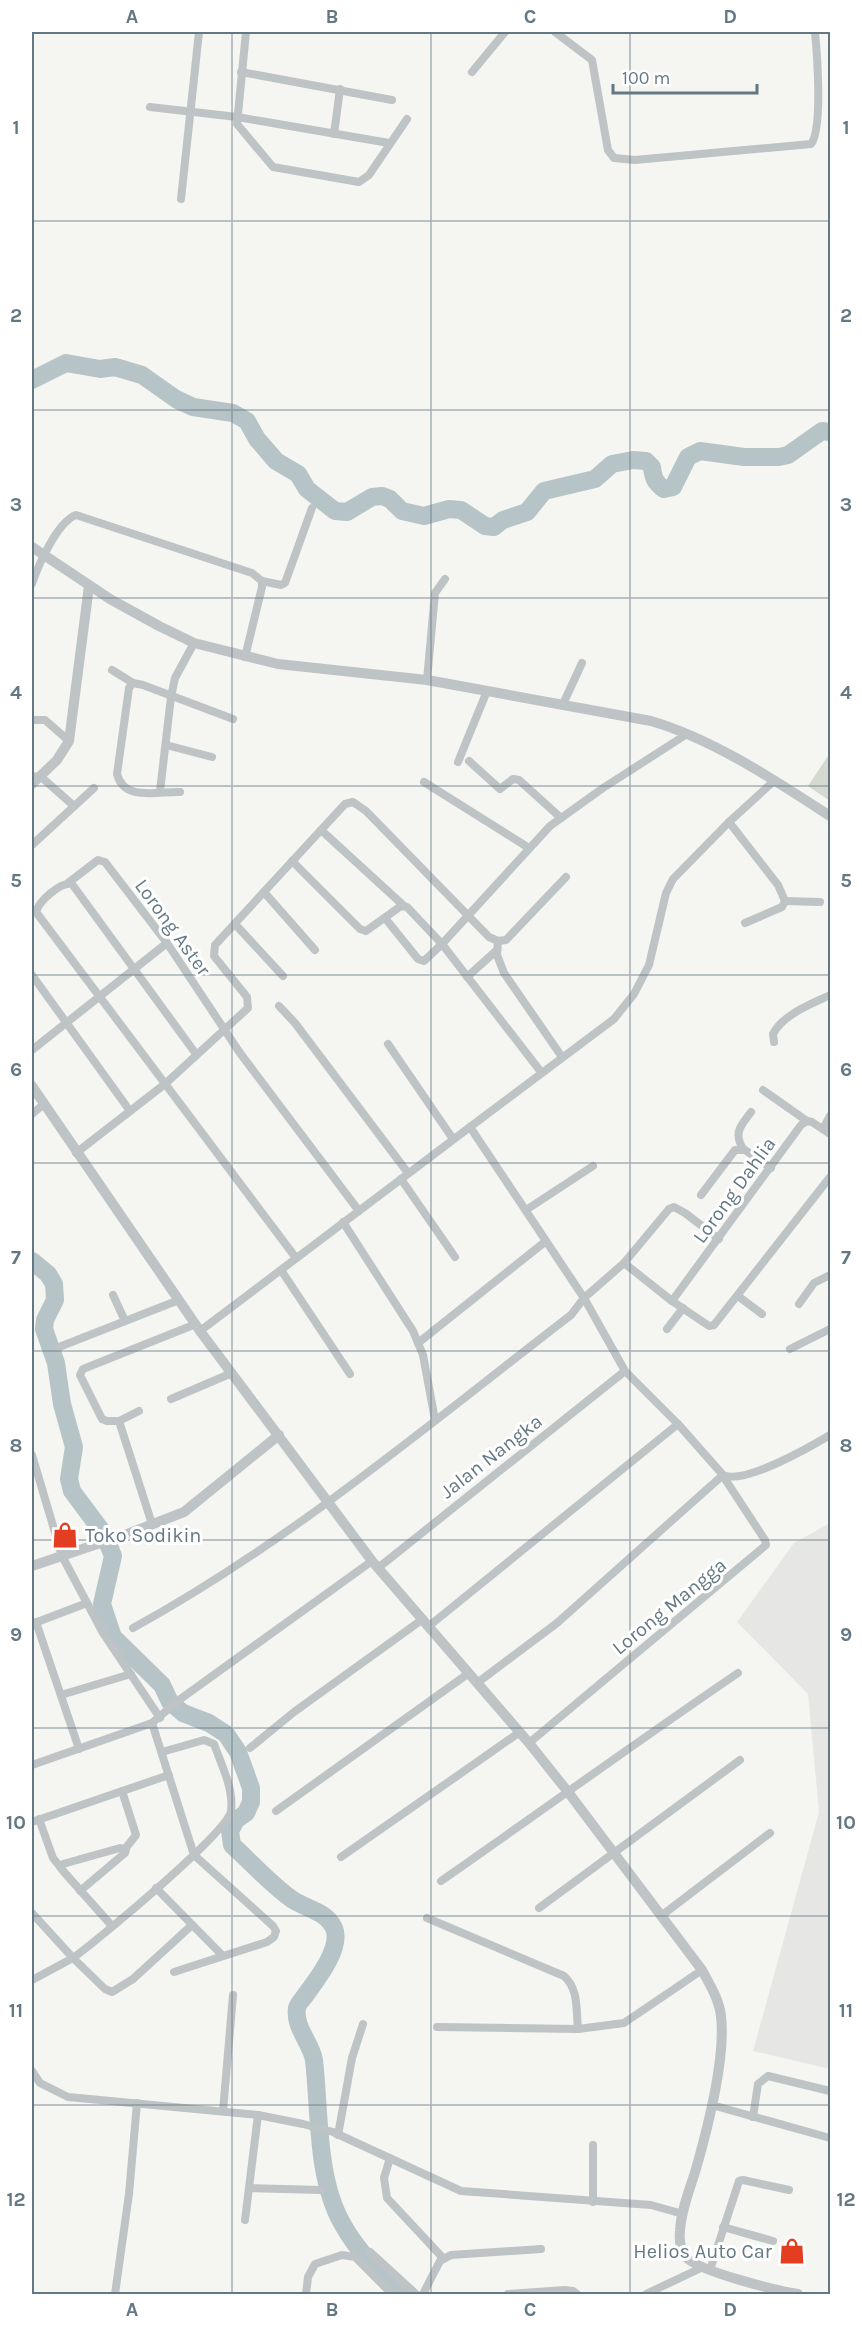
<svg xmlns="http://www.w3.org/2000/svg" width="862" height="2326" font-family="Karla,sans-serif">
<rect width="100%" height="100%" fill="#f5f5f1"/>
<path fill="#e6e6e5" d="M830,1523V2069L753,2051L819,1812L808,1694L737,1622L794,1543Z"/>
<path fill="#d5dad0" d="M828,756L830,758V801L808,786Z"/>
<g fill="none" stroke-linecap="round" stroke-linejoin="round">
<g stroke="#b6c4c7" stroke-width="18">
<path d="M32,380L66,363L100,369L115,367L142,375L176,399L193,407L233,413L247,421L257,439L276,461L298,474L307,489L335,511L347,512L372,497L382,496L390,499L402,511L424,516L449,509L461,510L485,526L494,527L503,520L527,512L544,491L595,479L612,464L633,460L646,461L652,467C653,477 655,483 664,489L673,487L688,457L700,451L744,457H779L788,455L822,431L830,432"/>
<path d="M32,1261L48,1274L54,1284L55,1300L45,1320L44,1329L56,1363L62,1404L74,1447L69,1479L72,1491L104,1534L113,1556L102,1604L113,1637L162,1685L170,1702L183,1713L209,1723L226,1734L238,1752L251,1788V1802L246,1813L236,1820L230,1831L232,1845C252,1863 271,1885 293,1900C307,1909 326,1911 334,1928C342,1947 318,1978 307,1993C304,1998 298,2003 297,2008C294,2028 311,2042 314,2060C320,2112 316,2179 343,2225C358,2252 380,2273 402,2294"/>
</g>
<g stroke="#bec3c6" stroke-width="8">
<path d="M246,32L237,124L273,167L359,182L369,175L407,119"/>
<path d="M555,32L592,60L608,150L614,158L635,160L811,144C823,129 817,53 815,32"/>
<path d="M241,72L392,100"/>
<path d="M472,72L505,32"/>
<path d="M150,107L237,117L389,143"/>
<path d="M334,134L340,89"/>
<path d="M181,199L199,32"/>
<path d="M262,581L281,585L285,583L312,508"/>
<path d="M32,584C38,566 57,522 76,515L252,573L262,581V587L245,657"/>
<path d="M112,670L133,683"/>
<path d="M427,680L435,593L445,579"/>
<path d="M563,704L582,663"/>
<path d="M32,720H45L69,741"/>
<path d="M166,745L212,757"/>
<path d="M469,761L500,789L513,779L519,780L561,818"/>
<path d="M458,762L487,691"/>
<path d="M32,777L40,776L74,806"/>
<path d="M424,782L529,848"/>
<path d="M160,791L171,697L175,678L194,643"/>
<path d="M180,792C158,791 124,802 117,774L129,688L133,683L143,685L233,719"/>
<path d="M729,822L778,885L785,901L782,907L745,923"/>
<path d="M321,830L403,905"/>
<path d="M32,845L94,788"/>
<path d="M292,861L360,929L366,931L401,906L407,907L442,944L541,1072"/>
<path d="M68,883L98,860L105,862L167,943L240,1053L359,1211"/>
<path d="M264,892L315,950"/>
<path d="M785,901L820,902"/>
<path d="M385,918L418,959L424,961L442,944L550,826L603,788L687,734"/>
<path d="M235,924L283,976"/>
<path d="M498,941L497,955L504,973L562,1057"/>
<path d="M32,975L130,1111"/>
<path d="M467,977L497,950"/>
<path d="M279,1006L295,1023L408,1173"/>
<path d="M774,1042L773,1034C783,1014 812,1004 830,995"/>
<path d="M388,1044L453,1139"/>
<path d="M32,1050L167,943"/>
<path d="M196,1054L72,884C60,882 39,901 36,912L296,1258"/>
<path d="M763,1090L807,1121"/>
<path d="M32,1114L44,1104"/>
<path d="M823,1129L830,1116"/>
<path d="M743,1149C733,1132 741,1126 751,1112"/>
<path d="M76,1153L165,1084L248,1008L247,997L214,956L215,945L345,804L353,802L366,811L489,937L498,941L506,940L566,877"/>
<path d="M401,1179L455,1257"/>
<path d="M701,1195L735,1150H745L771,1168"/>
<path d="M526,1210L593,1166"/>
<path d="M343,1222L413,1331L423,1355L435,1420"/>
<path d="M719,1239L685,1213L674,1207L669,1209L624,1263L584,1298L625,1371L678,1424L723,1475C744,1485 810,1447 830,1435"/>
<path d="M624,1263L672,1301L709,1326L714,1325L830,1177"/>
<path d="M281,1270L350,1374"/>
<path d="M113,1295L125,1321"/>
<path d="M738,1296L762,1314"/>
<path d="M672,1301L801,1125L807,1121L812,1122L830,1134"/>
<path d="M799,1304L814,1283L830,1275"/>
<path d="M667,1329L683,1308"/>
<path d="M200,1331L470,1127"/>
<path d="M418,1343L546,1241"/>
<path d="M59,1347L179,1300"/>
<path d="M790,1349L830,1329"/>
<path d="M171,1399L232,1373"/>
<path d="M119,1421L139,1411"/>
<path d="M32,1455L62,1556L103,1633L160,1718"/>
<path d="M152,1524L119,1421H107L102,1419L80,1375L83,1369L196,1324"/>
<path d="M378,1568L625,1371"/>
<path d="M36,1622L79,1749"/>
<path d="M32,1624L87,1603"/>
<path d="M429,1626L678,1424"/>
<path d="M133,1628C290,1542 429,1424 571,1315L584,1298L470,1127L614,1019L634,994L649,965L666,893L673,879L729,822L775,780"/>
<path d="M477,1683L557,1623L723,1475"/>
<path d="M61,1695L131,1674"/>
<path d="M152,1723L194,1855L273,1926L276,1931L274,1937L267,1942L174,1972"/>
<path d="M529,1743L766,1545L765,1540L723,1476"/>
<path d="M250,1748L294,1712L423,1619"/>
<path d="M32,1765L152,1723L179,1700L372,1561"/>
<path d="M122,1791L136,1835L125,1849"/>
<path d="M276,1811L469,1673"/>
<path d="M39,1819L53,1858L61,1868"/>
<path d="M32,1822L169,1775"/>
<path d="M341,1857L520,1732"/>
<path d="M441,1881C540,1812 638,1741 738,1673"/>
<path d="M156,1888L222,1955"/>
<path d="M80,1891L125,1853L126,1850L120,1848L63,1864L61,1868L64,1872L112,1926"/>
<path d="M539,1908L740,1760"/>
<path d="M32,1913L73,1958C98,1940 227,1833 231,1811C234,1789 221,1764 214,1744L204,1740L162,1752"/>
<path d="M661,1916L770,1833"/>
<path d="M427,1918L564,1976C579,1989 576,2011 578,2029"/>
<path d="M32,1980L73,1958L105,1989L112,1992L133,1979L192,1925"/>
<path d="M437,2027L578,2029L624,2023L702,1970"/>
<path d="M32,2071L40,2083L68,2097L258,2115L303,2124L333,2132L461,2191L651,2205L683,2214"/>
<path d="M712,2105L830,2138"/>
<path d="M223,2111L233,1995"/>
<path d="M753,2117L758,2084L768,2076L830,2091"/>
<path d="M338,2135L352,2058L363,2024"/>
<path d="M593,2145V2202"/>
<path d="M390,2158L384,2178L387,2198L443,2258"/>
<path d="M249,2188L321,2190"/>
<path d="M245,2220L258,2115"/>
<path d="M723,2227L773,2241"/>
<path d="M370,2252L416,2294"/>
<path d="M710,2270L739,2181L743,2180L789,2190"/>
<path d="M115,2294L129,2194L137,2103"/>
<path d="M306,2294L308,2277L315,2264L342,2255L355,2257L392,2294"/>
<path d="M423,2294L440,2261L451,2255L541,2249"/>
<path d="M508,2294L565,2290L573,2291L577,2294"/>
<path d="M646,2294L701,2268"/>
</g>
<g stroke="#bec3c6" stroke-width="10">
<path d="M32,547L110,599L159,626L194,643L278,664L427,680L651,721C713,739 776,781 830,816"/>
<path d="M32,784L57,760L69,741L89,586"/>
<path d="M32,1086L200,1331L372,1561L529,1743L568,1792L702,1970C710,1985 719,1999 721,2016C726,2059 708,2127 696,2169C690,2189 681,2210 680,2231C679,2240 681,2250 686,2257C697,2271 778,2291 798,2294"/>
<path d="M32,1566L130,1533L184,1512L279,1435"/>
</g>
</g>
<path fill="none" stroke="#647883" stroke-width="1.5" stroke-opacity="0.55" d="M232,32V2294M431,32V2294M630,32V2294M32,221H830M32,410H830M32,598H830M32,786H830M32,975H830M32,1163H830M32,1351H830M32,1540H830M32,1728H830M32,1916H830M32,2105H830"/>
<defs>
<g id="shop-bare" transform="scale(2.07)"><path d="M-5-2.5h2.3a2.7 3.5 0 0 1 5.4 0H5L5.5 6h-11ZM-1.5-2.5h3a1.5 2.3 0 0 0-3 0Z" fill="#e43e22" stroke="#fff" stroke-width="2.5" paint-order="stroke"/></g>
</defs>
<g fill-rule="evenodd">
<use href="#shop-bare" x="65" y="1535"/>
<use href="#shop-bare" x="792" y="2251"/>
</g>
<g text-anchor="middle" stroke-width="6" stroke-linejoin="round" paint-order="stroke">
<g font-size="20" fill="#647883" stroke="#fff">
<text transform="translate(173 927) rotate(54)" y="7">Lorong Aster</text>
<text transform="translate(734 1190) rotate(-54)" y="7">Lorong Dahlia</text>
<text transform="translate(491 1456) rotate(-38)" y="7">Jalan Nangka</text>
<text transform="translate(669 1606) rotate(-39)" y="7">Lorong Mangga</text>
</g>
<g font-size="20" fill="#647883" stroke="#fff" text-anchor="start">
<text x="85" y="1542">Toko Sodikin</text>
<text x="772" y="2258" text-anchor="end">Helios Auto Car</text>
</g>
</g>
<rect width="862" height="2326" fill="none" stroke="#ffffff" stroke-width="66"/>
<path d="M613 84v9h144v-9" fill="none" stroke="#647883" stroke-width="3"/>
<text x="622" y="84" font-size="18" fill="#647883" stroke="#ffffff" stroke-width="4.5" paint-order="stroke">100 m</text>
<rect x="33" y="33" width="796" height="2260" fill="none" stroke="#647883" stroke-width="2"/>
<g font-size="20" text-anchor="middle" font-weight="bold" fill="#647883">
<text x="132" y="23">A</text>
<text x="332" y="23">B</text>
<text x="530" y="23">C</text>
<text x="730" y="23">D</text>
<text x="16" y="134">1</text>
<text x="846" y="134">1</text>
<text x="16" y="322">2</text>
<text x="846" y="322">2</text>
<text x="16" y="511">3</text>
<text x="846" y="511">3</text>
<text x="16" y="699">4</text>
<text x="846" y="699">4</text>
<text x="16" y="887">5</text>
<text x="846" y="887">5</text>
<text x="16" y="1076">6</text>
<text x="846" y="1076">6</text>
<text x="16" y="1264">7</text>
<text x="846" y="1264">7</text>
<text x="16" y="1452">8</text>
<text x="846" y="1452">8</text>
<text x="16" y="1641">9</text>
<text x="846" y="1641">9</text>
<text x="16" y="1829">10</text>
<text x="846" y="1829">10</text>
<text x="16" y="2017">11</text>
<text x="846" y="2017">11</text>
<text x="16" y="2206">12</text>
<text x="846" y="2206">12</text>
<text x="132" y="2316">A</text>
<text x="332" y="2316">B</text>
<text x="530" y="2316">C</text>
<text x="730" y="2316">D</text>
</g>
</svg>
